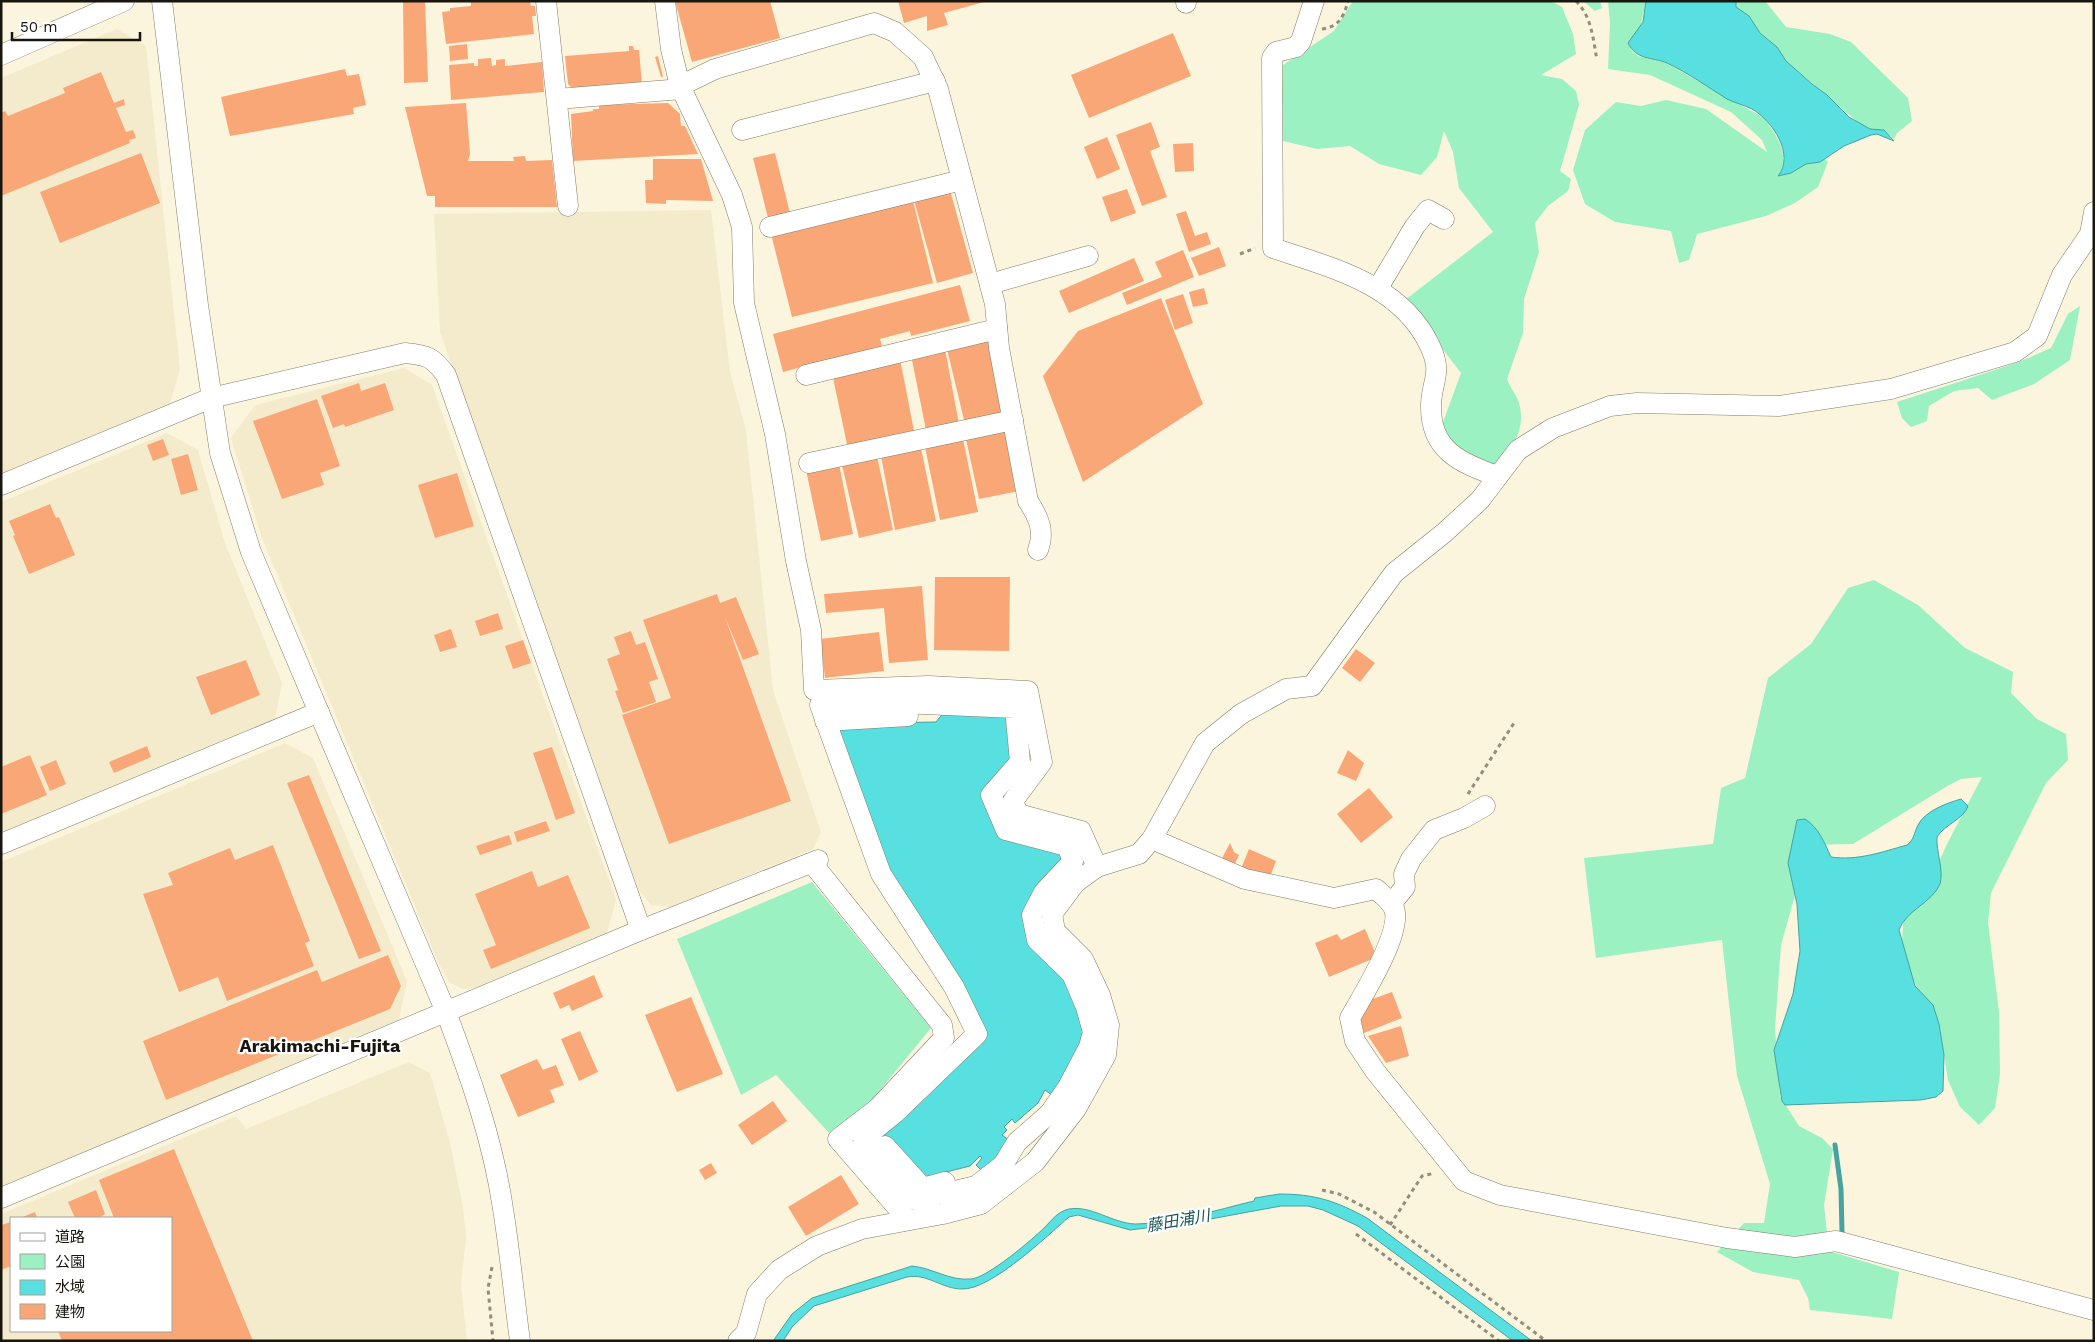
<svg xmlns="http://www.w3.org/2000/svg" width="2095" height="1342" font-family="'Work Sans','Noto Sans JP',sans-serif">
<rect width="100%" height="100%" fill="#fbf5dd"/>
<g fill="#f4ebcc" fill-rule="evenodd">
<path d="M117,29L146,46L180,370L170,403L1,474V78Z"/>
<path d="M711,210L730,372L746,431L773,690L821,832L813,849L671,907L651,905L638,889L440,332L434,214Z"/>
<path d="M404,368L432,385L616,900L606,936L478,988L463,989L449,982L439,964L262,538L231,438L255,405Z"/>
<path d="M167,433L198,450L225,543L282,683L275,719L1,834V502Z"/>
<path d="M285,743L313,758L407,981L399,1020L1,1187V862Z"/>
<path d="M409,1062L430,1073L450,1143L463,1207L466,1238L461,1285L467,1341H1V1214L236,1116L246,1129ZM11,1218H171V1331H11Z"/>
</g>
<g fill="#9bf1c2">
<path d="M1353,1H1551L1562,7L1573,34L1576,54L1541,75L1562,79L1576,91L1579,105L1560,171L1571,179L1568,191L1548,206L1535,223L1539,252L1524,299L1523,333L1507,379C1510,388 1519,398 1520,407C1525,434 1510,451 1492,468L1461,457L1442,425L1461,373L1405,300L1493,232L1459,188L1453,152L1444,131L1437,157L1421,175L1379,164L1350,146L1317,149L1283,141L1281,123L1283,65L1334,31Z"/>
<path d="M1583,1H1600L1602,8L1595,11Z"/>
<path d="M1608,1H1646L1640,28L1628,43L1632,51L1638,56L1666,63L1764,118C1777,136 1791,155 1778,176L1806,164L1825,159L1828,162L1818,187L1795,203L1766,216L1697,234L1689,260L1679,263L1671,231L1615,222L1585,204L1573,170L1585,130L1616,102L1641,106L1666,100L1706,109L1767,152L1762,140L1731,112L1650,75L1608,69L1610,23Z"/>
<path d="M1735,1H1765L1786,27L1830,34L1851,42L1908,98L1912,121L1897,133L1894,139L1884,130L1870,129L1859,123L1788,63L1776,46L1757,30L1749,16L1737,8Z"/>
<path d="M2080,306L2070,360L2034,384L1992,400L1978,388L1954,391L1929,406L1927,421L1911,427L1902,418L1897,402L2019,362L2051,348L2068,314Z"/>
<path d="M1874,580L1918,605L1965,648L2013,672L2011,693L2037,719L2066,734L2068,760L2046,783L1991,893L1988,922L1999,1012L2000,1074L1995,1108L1979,1125L1960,1107L1948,1080L1941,1035L1901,955L1904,912L1928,887L1947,844L1982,777L1961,779L1949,785L1853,844L1809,845L1781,945L1775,1028L1780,1096L1799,1126L1822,1138L1833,1149L1824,1205L1829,1251L1899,1272L1892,1319L1810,1310L1808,1298L1799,1280L1753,1272L1717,1252L1744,1223H1764L1770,1184L1737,1076L1722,940L1596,958L1584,858L1713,844L1721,788L1745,778L1768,678L1811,644L1848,588Z"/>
<path d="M812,882L931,1028L867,1106L829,1133L776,1075L741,1095L677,939Z"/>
</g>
<g fill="#58dfe0" stroke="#45a3a1">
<path d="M1646,1H1736V7L1749,16L1760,33L1777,47L1786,61L1812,84L1827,95L1849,117L1870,129L1884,130L1894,141L1877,134L1871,135L1844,146L1820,162L1806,164L1791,173L1778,176C1795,155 1773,121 1752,109C1744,105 1735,103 1727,99C1708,87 1688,73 1667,63C1652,57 1636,60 1628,43L1643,22Z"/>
<path d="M944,712L1007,715L1013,761L983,793L1061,852L1064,859L1026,909L1065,976L1085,1034L1053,1096L1045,1090L1038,1103L1015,1123L1012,1119L1004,1127L1007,1130L1002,1135L1009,1140L997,1160L982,1171L976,1165L982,1158L980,1156L970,1166L922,1178L883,1133L987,1036L957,978L885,868L833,726L874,723L936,722Z"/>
<path d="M1961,799L1968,806C1964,819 1944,825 1937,837C1936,852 1944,870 1940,884C1932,903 1906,910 1899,930L1915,986L1933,1005L1939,1024L1944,1055L1943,1091L1936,1097L1921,1100L1785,1105L1782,1101L1774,1050L1793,994L1800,951L1797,904L1788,863L1797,820L1805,819C1819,828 1824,842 1831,857C1857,861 1882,852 1907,845C1914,840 1914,833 1918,825C1925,811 1947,803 1961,799Z"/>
<path d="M1279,1194C1315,1194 1336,1201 1367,1218L1532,1341H1513L1358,1226L1323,1210L1308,1206H1281L1194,1222L1130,1230L1078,1215L1069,1217C1047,1236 991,1290 962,1289C942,1289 927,1273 907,1277L814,1306L792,1327L783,1341H773L792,1314L812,1298L912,1266C933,1268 949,1281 971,1279C987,1278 1032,1240 1045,1227C1053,1219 1057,1212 1069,1209C1091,1205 1112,1223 1135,1224C1174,1224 1216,1210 1254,1201L1255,1198Z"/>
</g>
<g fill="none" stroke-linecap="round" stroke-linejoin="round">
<path stroke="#45a3a1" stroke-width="5" d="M1835,1145L1841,1189L1842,1232"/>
</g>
<g fill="#f9a777">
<path d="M403,1H425L428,82L404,83Z"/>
<path d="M471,1H530L531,6H535L536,16H532L534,34L446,44L442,12L450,11V8L471,6Z"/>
<path d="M675,1H770L780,38L692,62Z"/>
<path d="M898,1H984V2L944,13L948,25L927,31V16L904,23Z"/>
<path d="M1173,33L1191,76L1089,118L1071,75Z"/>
<path d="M467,44L468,59L450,61L449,46Z"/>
<path d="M629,46H633L634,50H639L642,85L575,91L568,84L565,56L629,51Z"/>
<path d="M658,56L663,77H661L655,57Z"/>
<path d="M491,58L492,66L496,65V60L505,59V66L542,62L544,92L451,100L449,65L474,63V66H478V59Z"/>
<path d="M345,69L347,76L359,74L366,105L353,108L354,114L230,136L221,97Z"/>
<path d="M101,72L114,103L124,99L125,105L116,108L126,132L133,130L136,138L129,140L130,143L1,196V113L5,111L8,116L65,93L63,88Z"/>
<path d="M466,103L470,154L468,161H514L513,157L525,156L526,161L552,160L557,207H435V196H427L405,107Z"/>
<path d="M668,103L680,114L681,126H685L698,154L573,161L571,114L593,111V109H599V105Z"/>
<path d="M1151,122L1160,147L1150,151L1167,197L1142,206L1116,135Z"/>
<path d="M1107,137L1120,169L1097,179L1084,147Z"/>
<path d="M1193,143L1194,171L1175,172L1173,144Z"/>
<path d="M141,153L160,203L60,243L40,192Z"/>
<path d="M775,153L790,213L768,218L753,158Z"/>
<path d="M653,159H701L713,201L666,200V204L646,203L645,180H653Z"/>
<path d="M1127,189L1136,213L1111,222L1102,197Z"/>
<path d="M950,190L973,273L937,283L914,200Z"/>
<path d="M913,201L933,283L792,317L771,234Z"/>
<path d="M1186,211L1195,236L1207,232L1211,244L1189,252L1176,214Z"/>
<path d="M1219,247L1226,266L1199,276L1191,258Z"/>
<path d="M1183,250L1194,277L1127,305L1122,293L1162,277L1155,262Z"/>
<path d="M1134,258L1144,281L1069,313L1059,291Z"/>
<path d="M960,285L970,321L911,336L910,331L880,339L882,346L783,372L773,334Z"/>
<path d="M1204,288L1208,304L1193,307L1189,292Z"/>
<path d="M1183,294L1193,323L1175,330L1165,300Z"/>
<path d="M1161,298L1203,404L1083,482L1043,376L1078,331Z"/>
<path d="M990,339L1007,415L965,424L947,349Z"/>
<path d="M945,349L959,424L926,430L911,355Z"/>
<path d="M900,359L915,436L848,449L832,373Z"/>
<path d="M359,383L361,391L385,383L394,410L345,427L344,424L333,428L321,396Z"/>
<path d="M317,399L340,466L320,473L324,485L282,499L253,421Z"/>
<path d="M1006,430L1019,491L979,499L966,439Z"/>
<path d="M163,439L169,455L153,461L147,445Z"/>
<path d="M963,439L978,512L940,520L925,447Z"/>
<path d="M921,448L936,521L895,530L881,456Z"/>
<path d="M188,454L198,490L181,495L171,459Z"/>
<path d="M877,457L893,530L859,538L842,465Z"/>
<path d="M839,464L853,534L821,541L806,470Z"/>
<path d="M457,473L474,526L435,538L418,485Z"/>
<path d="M50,504L56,518L59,517L75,555L29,574L13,536L15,535L9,521Z"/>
<path d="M935,577H1010L1009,651L934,650Z"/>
<path d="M922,586L928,660L889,663L884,608L826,613L824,594Z"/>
<path d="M717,594L720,603L736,597L759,654L743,660L725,617L791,801L669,844L622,715L671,698L643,620Z"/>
<path d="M498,613L503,629L480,636L475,621Z"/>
<path d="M451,629L457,647L440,652L434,635Z"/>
<path d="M631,631L636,645L645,642L658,679L649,682L656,702L623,713L615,691L618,690L607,659L620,654L614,637Z"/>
<path d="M879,632L884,671L825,678L820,639Z"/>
<path d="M523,640L531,663L513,669L505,646Z"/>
<path d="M1356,649L1375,663L1360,682L1342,668Z"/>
<path d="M246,660L260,695L211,715L196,677Z"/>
<path d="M147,746L151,757L114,773L109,762Z"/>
<path d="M552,747L575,813L556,820L533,753Z"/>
<path d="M1348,750L1364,763L1356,781L1337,773Z"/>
<path d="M30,755L47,795L1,814V767Z"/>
<path d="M56,760L66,784L50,791L40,767Z"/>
<path d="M309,775L381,951L359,959L287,783Z"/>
<path d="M1369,788L1393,817L1361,843L1337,814Z"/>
<path d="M546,821L550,831L517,842L514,832Z"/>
<path d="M509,835L512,844L480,855L476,846Z"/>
<path d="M1230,843L1234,852L1239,855L1233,868L1220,862Z"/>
<path d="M273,845L310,941L305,943L314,966L227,1001L218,977L179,992L143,894L173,885L168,873L230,848L235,860Z"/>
<path d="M1249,849L1276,861L1268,882L1240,871Z"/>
<path d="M532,871L538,887L568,875L590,928L491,969L483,950L496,945L475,894Z"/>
<path d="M1365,929L1377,957L1329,977L1315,943L1337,934L1341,940Z"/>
<path d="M388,955L401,986L390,1009L166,1100L143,1041L317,970L322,982Z"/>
<path d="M594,975L603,997L572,1011L569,1005L560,1009L553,993Z"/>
<path d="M1392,992L1402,1018L1364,1033L1358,1017L1367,1001Z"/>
<path d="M691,997L723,1074L677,1092L645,1015Z"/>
<path d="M1401,1026L1409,1056L1386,1063L1368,1036Z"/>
<path d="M580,1031L598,1072L579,1081L561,1039Z"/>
<path d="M537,1059L543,1070L556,1065L564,1085L550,1090L555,1102L518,1117L500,1075Z"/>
<path d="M773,1101L787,1121L752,1145L738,1125Z"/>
<path d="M174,1149L253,1341H62L58,1331H171V1218H114L99,1180Z"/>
<path d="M711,1163L717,1173L705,1180L699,1170Z"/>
<path d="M841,1175L859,1204L806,1236L788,1207Z"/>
<path d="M96,1190L105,1214L99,1218H75L68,1202Z"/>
<path d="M35,1212L37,1218H20Z"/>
<path d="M11,1222V1266L1,1270V1225Z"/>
</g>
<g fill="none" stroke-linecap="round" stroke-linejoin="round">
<g stroke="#827d68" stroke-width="21">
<g id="minor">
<path d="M162,1L198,305L220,453L251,552L446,1012C470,1076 493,1140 503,1209C510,1252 514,1297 520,1341"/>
<path d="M546,1L568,206"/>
<path d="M665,1L671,49L680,86L732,195L742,227L744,303L775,434L796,561L811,630L814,690L928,686L1028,691L1042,762L1013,801L1018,814L1081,831L1097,867"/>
<path d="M1186,1V3"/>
<path d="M1314,1L1301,41L1296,47L1276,52L1272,58L1273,248C1332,268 1401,284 1430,346C1443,374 1432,378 1431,405C1430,450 1460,463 1497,476"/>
<path d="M1,55L124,1"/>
<path d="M680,86L715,69L874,23L895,32L923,57L938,89L995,304L999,348L1028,501C1039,518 1045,531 1038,550"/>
<path d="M557,99L682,89"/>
<path d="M742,130L935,81"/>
<path d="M770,227L962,180"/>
<path d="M990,284L1088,256"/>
<path d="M1378,288L1415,226L1428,210L1444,219"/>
<path d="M806,375L997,329"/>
<path d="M809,463L1013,420"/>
<path d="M1,485L211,398L405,353C427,355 433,357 446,375L641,930"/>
<path d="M877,702L1015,708L1020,762L991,795L1006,830L1067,846L1073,861L1044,892L1032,915L1037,940L1072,974L1086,1007L1093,1032L1089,1047L1068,1087L1050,1113L1017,1142L1003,1165L976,1186L916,1200L908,1194L863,1139L895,1113L977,1034L954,987L881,874L820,705Z"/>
<path d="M825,721L908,716"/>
<path d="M1152,839L1245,879L1334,898L1376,889C1381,894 1391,901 1394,908C1403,932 1363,995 1350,1018L1355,1041L1375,1071L1464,1181L1500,1195L1727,1238L1795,1247L1836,1241L2094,1310"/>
<path d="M1,844L319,712"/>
<path d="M812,863L942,1025L944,1038L877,1109L838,1139L908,1220"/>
<path d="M1391,904L1405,887L1404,874L1411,859L1434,830L1464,818L1485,806"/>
<path d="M885,1146L923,1188L945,1182"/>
<path d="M1,1198L641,930L818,860"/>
<path d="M738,1341L746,1333L757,1294L779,1270L817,1246L862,1229L943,1214L981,1204L1035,1162L1076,1109L1106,1055L1109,1025L1100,995L1083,959L1055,931L1052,914L1075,883L1097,867L1139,854L1152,839L1205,743L1241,714L1286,689L1312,686L1394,573L1444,533L1480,500L1518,450L1553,428L1610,406L1637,403L1778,406L1891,389L2015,352L2037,336L2062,275L2090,234L2094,212"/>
</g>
</g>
<g stroke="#928e7d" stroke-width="3" stroke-dasharray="4 4" stroke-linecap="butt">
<path d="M1576,1C1592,17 1593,39 1597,60"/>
<path d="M1322,29C1339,27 1344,16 1348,1"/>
<path d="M1240,254L1255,248"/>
<path d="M1468,794L1514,723"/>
<path d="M1322,1190L1339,1194L1374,1212L1546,1341"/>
<path d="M1390,1225L1422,1176L1435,1173"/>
<path d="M1356,1234L1499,1341"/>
<path d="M492,1267L488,1288L493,1341"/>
</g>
<use href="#minor" stroke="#fff" stroke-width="20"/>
</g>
<g text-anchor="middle" stroke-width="4.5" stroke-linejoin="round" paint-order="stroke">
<g font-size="16" font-style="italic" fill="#195353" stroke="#fff">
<text transform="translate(1178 1220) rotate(-10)" y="6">藤田浦川</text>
</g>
<g font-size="18" font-weight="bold" fill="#18160e" stroke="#fff">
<text x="320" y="1052">Arakimachi-Fujita</text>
</g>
</g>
<rect width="2095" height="1342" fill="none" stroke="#18160e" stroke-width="5"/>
<rect x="10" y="1217" width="162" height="115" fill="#ffffff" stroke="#a3a29f"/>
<rect x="20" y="1233" width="25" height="8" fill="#ffffff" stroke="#a3a29f"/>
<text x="55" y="1242" font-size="15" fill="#18160e">道路</text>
<rect x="20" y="1254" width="25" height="15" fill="#9bf1c2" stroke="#a3a29f"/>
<text x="55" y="1267" font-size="15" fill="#18160e">公園</text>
<rect x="20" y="1280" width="25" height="15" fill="#58dfe0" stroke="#a3a29f"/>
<text x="55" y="1292" font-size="15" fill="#18160e">水域</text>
<rect x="20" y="1304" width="25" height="15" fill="#f9a777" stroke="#a3a29f"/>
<text x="55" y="1317" font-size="15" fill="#18160e">建物</text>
<path d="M12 32v8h128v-8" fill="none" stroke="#18160e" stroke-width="2.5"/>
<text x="20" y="32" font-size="15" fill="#18160e" stroke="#ffffff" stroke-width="4" paint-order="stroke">50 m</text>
</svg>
